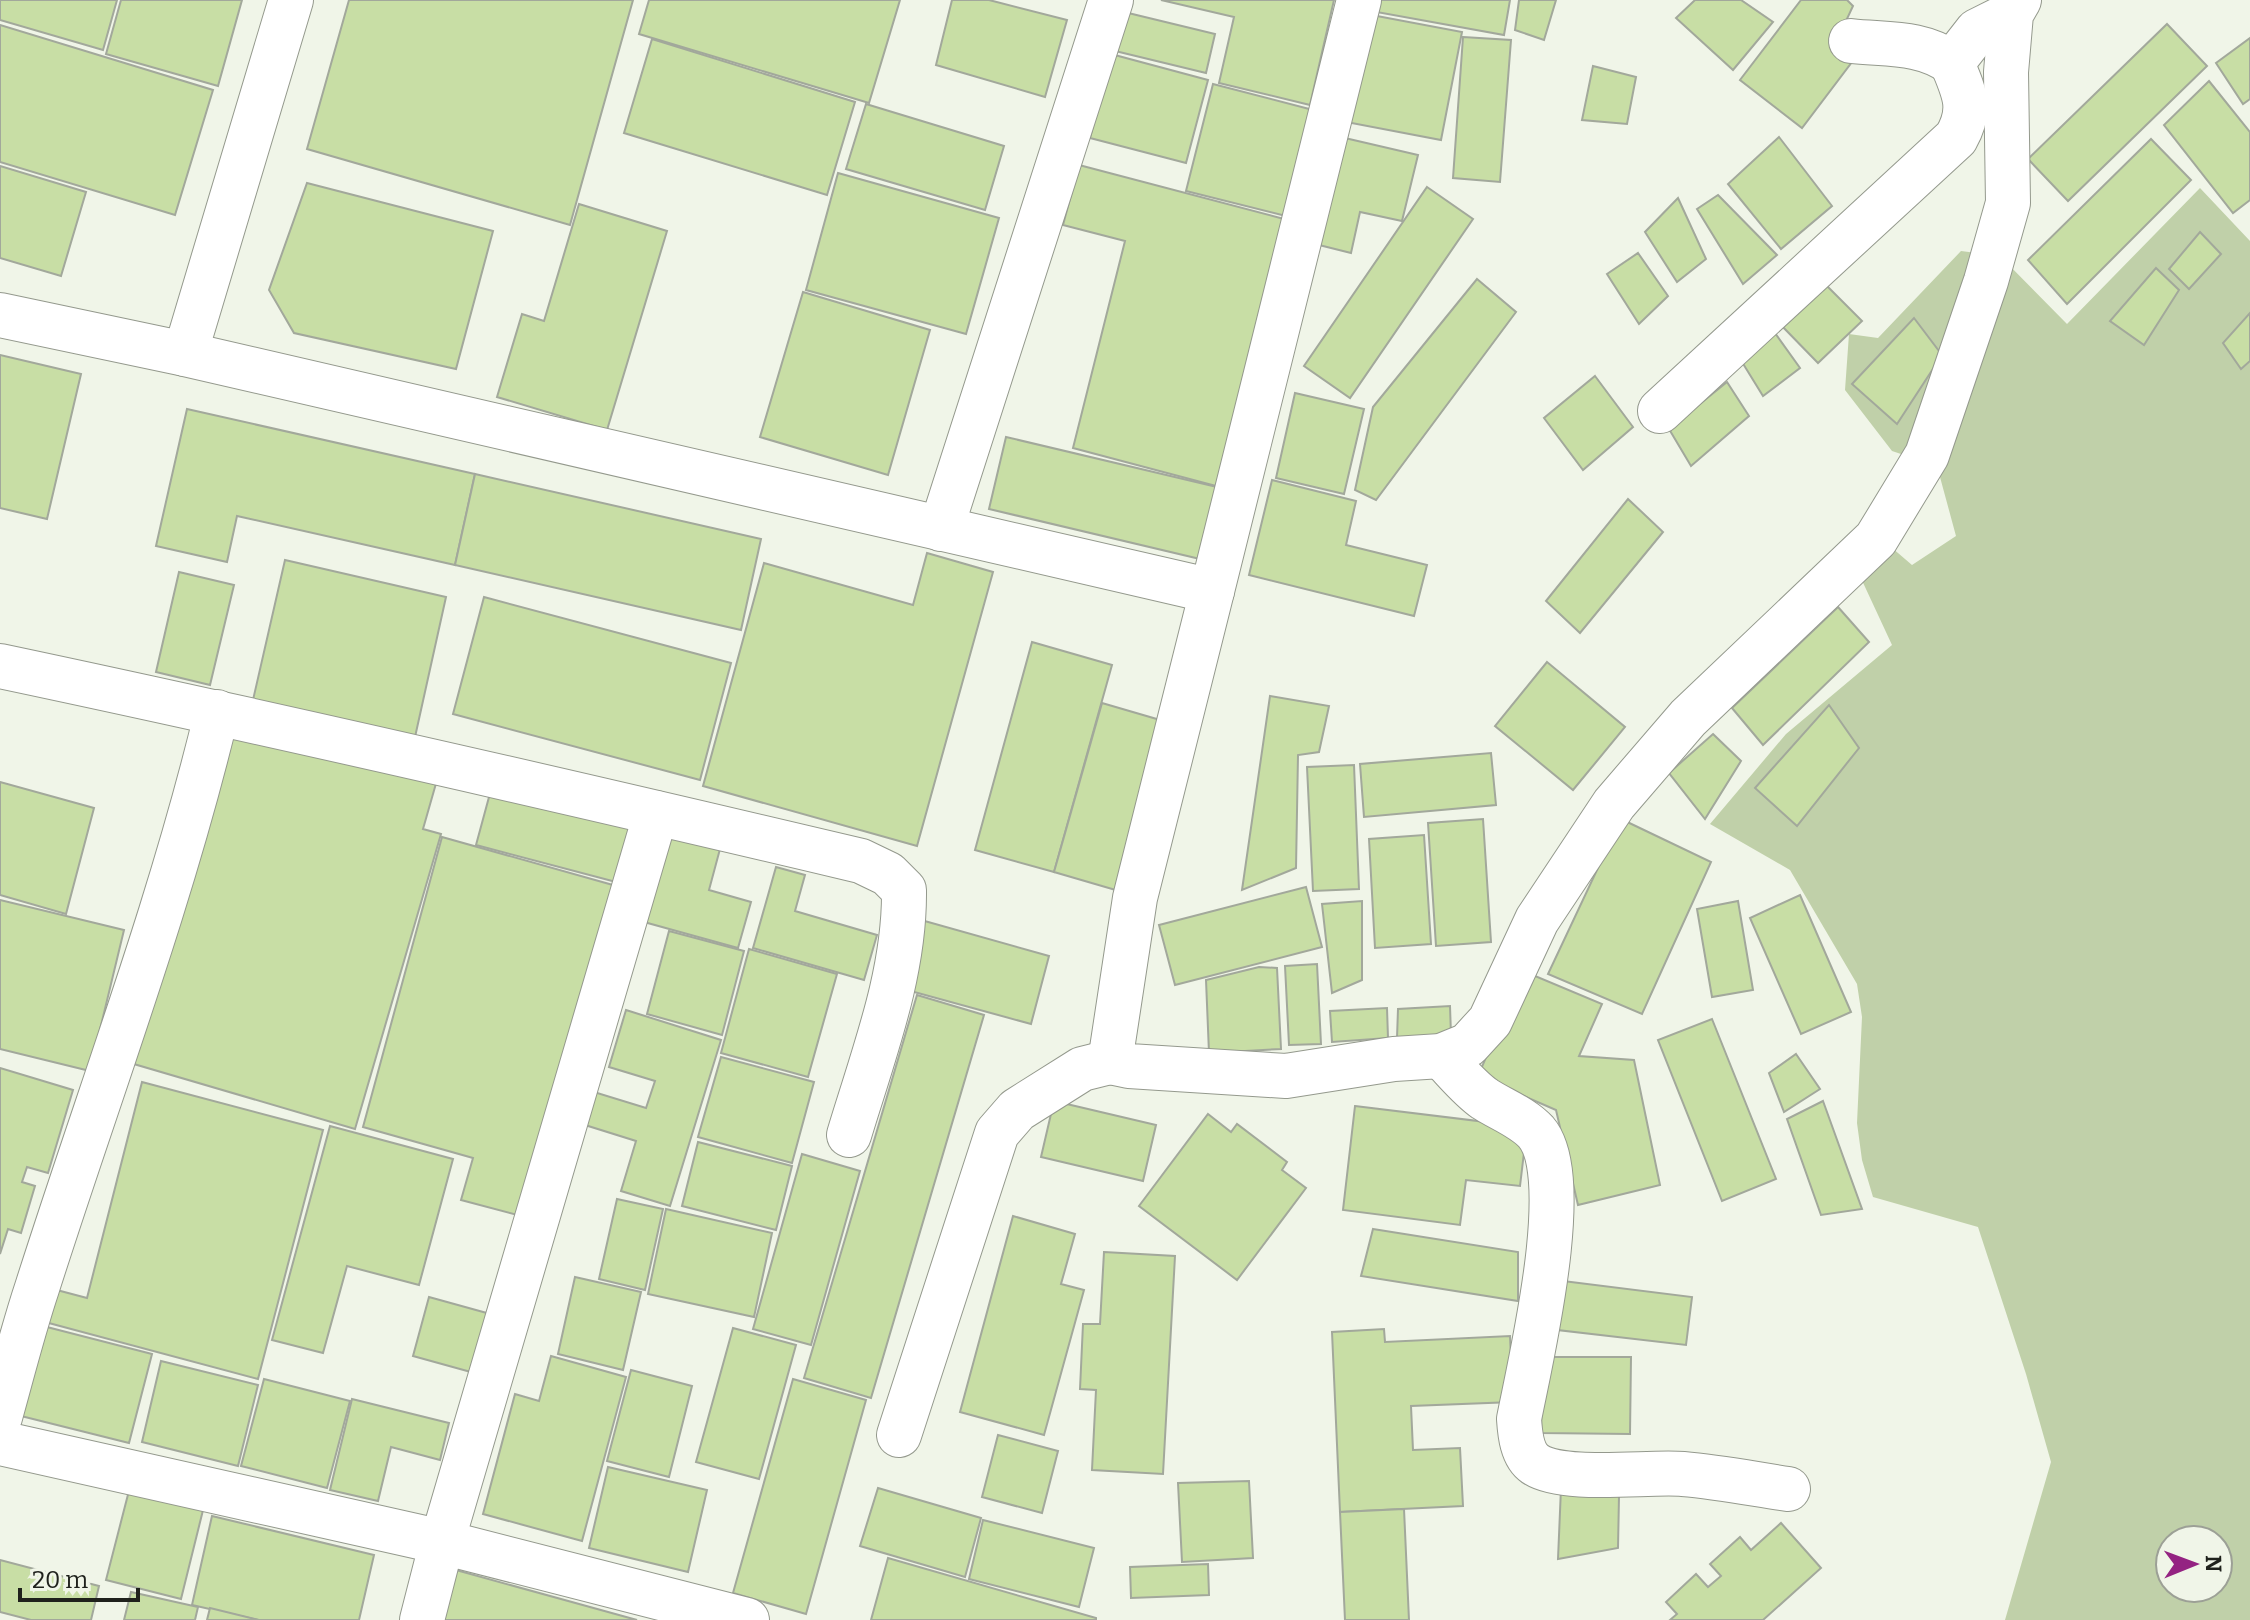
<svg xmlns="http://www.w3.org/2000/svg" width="2250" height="1620" font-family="Bitter,serif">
<rect width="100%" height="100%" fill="#f0f5e8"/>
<path fill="#c0d0a9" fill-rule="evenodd" d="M2200,188L2250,241V1620H2005L2051,1462L2026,1374L1978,1227L1873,1197L1862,1160L1857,1123L1862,1017L1857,984L1790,870L1710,824L1786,734L1892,645L1859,574L1884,541L1912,565L1956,536L1937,466L1892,451L1845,390L1849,334L1878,338L1961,251L2000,256L2067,324ZM2170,1540H2218V1588H2170Z"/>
<g fill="#c8dea5" stroke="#a2a89b" stroke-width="2">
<path d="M0,0H117L103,50L0,20Z"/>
<path d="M121,0H242L218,86L106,54Z"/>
<path d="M349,0H633L570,225L307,149Z"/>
<path d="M649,0H900L869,103L639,34Z"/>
<path d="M952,0H989L1067,20L1045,97L936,65Z"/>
<path d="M1161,0H1334L1310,105L1219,83L1234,17Z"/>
<path d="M1373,0H1510L1504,35L1371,11Z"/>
<path d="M1519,0H1556L1544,40L1515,30Z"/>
<path d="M1695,0H1741L1773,22L1733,70L1676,18Z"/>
<path d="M1801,0H1847L1853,6L1838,38L1855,58L1802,128L1740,80Z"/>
<path d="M1120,11L1215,34L1206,73L1111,50Z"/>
<path d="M1361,13L1462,32L1441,140L1341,121Z"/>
<path d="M2167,24L2207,66L2068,201L2028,159Z"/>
<path d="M0,25L213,90L175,215L0,162Z"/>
<path d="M1463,37L1511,40L1500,182L1453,178Z"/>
<path d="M2250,38V99L2243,104L2216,63Z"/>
<path d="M652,39L855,102L827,195L624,133Z"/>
<path d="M1111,54L1208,80L1186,163L1090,138Z"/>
<path d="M1593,66L1636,77L1627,124L1582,120Z"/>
<path d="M2209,81L2250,132V200L2233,213L2164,125Z"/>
<path d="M1213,84L1317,111L1290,217L1186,191Z"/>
<path d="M866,104L1004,146L985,210L846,169Z"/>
<path d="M1332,135L1418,155L1402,221L1360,212L1351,253L1307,242Z"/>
<path d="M1779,137L1832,206L1781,249L1728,184Z"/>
<path d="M2151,139L2191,180L2067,304L2028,260Z"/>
<path d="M1079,165L1284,219L1216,486L1073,448L1125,241L1063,225Z"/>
<path d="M0,166L86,192L61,276L0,258Z"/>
<path d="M838,173L999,218L966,334L806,290Z"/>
<path d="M307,183L493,231L456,369L294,333L269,290Z"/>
<path d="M1427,187L1473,219L1350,398L1304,366Z"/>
<path d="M1718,195L1777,255L1743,284L1697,209Z"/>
<path d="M1678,198L1706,259L1677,282L1645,232Z"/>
<path d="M579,204L667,231L607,430L497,397L522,314L544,321Z"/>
<path d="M2200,232L2221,254L2189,289L2169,269Z"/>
<path d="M1638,253L1668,296L1639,324L1607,274Z"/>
<path d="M2156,268L2179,290L2144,345L2110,321Z"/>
<path d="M1477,279L1516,312L1376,500L1355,490L1373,407Z"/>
<path d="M1822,281L1862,321L1818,363L1779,323Z"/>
<path d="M803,292L930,330L888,475L760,437Z"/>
<path d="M2250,313V361L2241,369L2223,343Z"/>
<path d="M1914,318L1942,355L1897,424L1852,384Z"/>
<path d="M1775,333L1800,368L1763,396L1742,362Z"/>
<path d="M0,355L81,374L47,519L0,508Z"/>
<path d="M1595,376L1633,427L1583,470L1544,418Z"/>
<path d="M1727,382L1749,416L1691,466L1669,429Z"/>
<path d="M1295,393L1364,409L1344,494L1276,478Z"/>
<path d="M187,409L475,474L455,565L237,516L227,562L156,546Z"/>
<path d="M1006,437L1217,487L1200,559L989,509Z"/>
<path d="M475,474L761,539L741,630L455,565Z"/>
<path d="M1272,480L1356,501L1346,545L1427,565L1414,616L1249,575Z"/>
<path d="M1628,499L1663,532L1580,633L1546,601Z"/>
<path d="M927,553L993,572L917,846L703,786L764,563L913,605Z"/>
<path d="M285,560L446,597L415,737L253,700Z"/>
<path d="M179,572L234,585L210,685L156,672Z"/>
<path d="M484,597L731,663L700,780L453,714Z"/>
<path d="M1838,607L1869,642L1763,745L1732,708Z"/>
<path d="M1032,642L1112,665L1054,872L975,850Z"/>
<path d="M1547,662L1625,727L1573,790L1495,726Z"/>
<path d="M1270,696L1329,706L1319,752L1298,755L1296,868L1242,890Z"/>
<path d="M1102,703L1167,722L1119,891L1054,872Z"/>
<path d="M1829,705L1859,748L1797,826L1755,788Z"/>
<path d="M227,718L437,780L423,829L441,834L355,1129L127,1062Z"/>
<path d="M1713,734L1741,761L1705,819L1669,773Z"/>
<path d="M1491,753L1496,805L1364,817L1360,764Z"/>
<path d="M1354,765L1359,889L1313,891L1307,767Z"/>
<path d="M0,782L94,808L66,914L0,895Z"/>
<path d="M492,786L631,823L616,882L476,845Z"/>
<path d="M1483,819L1491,942L1436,946L1428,823Z"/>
<path d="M1621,819L1711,862L1642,1014L1548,974Z"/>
<path d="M668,834L720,849L709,890L751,902L738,948L644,922Z"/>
<path d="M1424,835L1431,944L1375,948L1369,839Z"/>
<path d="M442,837L620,887L529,1218L461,1200L473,1158L363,1127Z"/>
<path d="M776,867L805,875L795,911L877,935L864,980L753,948Z"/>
<path d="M1306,887L1322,947L1175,985L1159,925Z"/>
<path d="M1800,895L1851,1012L1801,1034L1750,918Z"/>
<path d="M0,900L124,930L90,1071L0,1049Z"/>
<path d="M1362,901V980L1332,993L1322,904Z"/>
<path d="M1738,901L1753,990L1712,997L1697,909Z"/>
<path d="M914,918L1049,956L1031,1024L896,987Z"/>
<path d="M669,931L744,951L722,1035L647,1014Z"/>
<path d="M749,949L837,974L808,1077L721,1053Z"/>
<path d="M1317,964L1321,1044L1289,1045L1285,966Z"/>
<path d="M1259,967L1277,968L1281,1049L1209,1053L1206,980Z"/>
<path d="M1523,971L1602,1004L1579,1056L1634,1060L1660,1185L1578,1205L1556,1110L1478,1076Z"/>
<path d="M917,995L984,1015L871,1398L804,1378Z"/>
<path d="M1450,1006L1451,1035L1397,1038L1398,1009Z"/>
<path d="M1387,1008L1388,1038L1332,1042L1330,1011Z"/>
<path d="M626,1010L721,1040L670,1206L621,1191L636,1141L585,1125L594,1092L646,1108L655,1081L609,1067Z"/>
<path d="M1712,1019L1776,1179L1722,1201L1658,1040Z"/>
<path d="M1796,1054L1820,1089L1784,1112L1769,1073Z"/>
<path d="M721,1057L814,1082L792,1163L698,1137Z"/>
<path d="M0,1068L73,1090L48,1173L27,1167L22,1182L35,1186L21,1233L8,1229L0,1254Z"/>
<path d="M142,1082L323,1130L258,1379L45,1322L53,1289L87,1298Z"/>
<path d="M1054,1101L1156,1125L1143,1181L1041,1157Z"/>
<path d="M1823,1101L1862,1209L1821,1215L1787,1119Z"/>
<path d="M1355,1106L1527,1127L1520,1186L1466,1180L1460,1225L1343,1210Z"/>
<path d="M1208,1114L1231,1132L1237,1124L1287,1162L1282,1170L1306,1188L1237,1280L1139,1206Z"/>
<path d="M330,1126L453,1159L419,1285L347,1266L323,1353L272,1340Z"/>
<path d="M698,1142L792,1166L776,1230L682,1206Z"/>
<path d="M802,1154L860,1171L811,1345L753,1329Z"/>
<path d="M617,1199L663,1209L645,1290L599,1279Z"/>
<path d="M666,1209L772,1233L754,1317L648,1294Z"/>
<path d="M1013,1216L1075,1234L1061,1284L1084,1290L1044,1435L960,1412Z"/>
<path d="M1373,1229L1518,1252V1301L1361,1276Z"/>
<path d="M1104,1252L1175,1256L1163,1474L1092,1470L1096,1390L1080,1389L1083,1324H1100Z"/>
<path d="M575,1277L641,1292L623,1370L558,1354Z"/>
<path d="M1555,1280L1692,1297L1686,1345L1549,1329Z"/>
<path d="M429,1297L494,1315L478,1374L413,1356Z"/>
<path d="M43,1326L152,1354L129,1443L21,1416Z"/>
<path d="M733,1328L796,1345L759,1479L696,1462Z"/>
<path d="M1384,1329L1385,1342L1510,1336L1513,1402L1411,1406L1413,1450L1460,1448L1463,1506L1340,1512L1332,1332Z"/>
<path d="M551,1356L626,1377L582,1541L483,1514L515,1394L539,1401Z"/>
<path d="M1542,1357H1631L1630,1434L1541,1433Z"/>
<path d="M161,1361L258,1385L238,1466L142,1442Z"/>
<path d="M631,1370L692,1386L669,1477L607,1461Z"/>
<path d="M264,1379L350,1401L327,1488L241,1466Z"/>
<path d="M793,1379L866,1400L806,1614L733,1593Z"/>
<path d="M352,1399L449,1423L440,1460L391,1447L378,1501L330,1490Z"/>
<path d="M998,1435L1058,1451L1042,1513L982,1497Z"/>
<path d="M608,1467L707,1490L688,1572L589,1548Z"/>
<path d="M132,1479L206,1498L181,1599L106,1580Z"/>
<path d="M1249,1481L1253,1558L1182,1562L1178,1483Z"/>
<path d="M878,1488L981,1518L965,1577L860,1546Z"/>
<path d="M1561,1488L1619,1496L1618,1548L1558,1559Z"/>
<path d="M1404,1509L1409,1620H1345L1340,1512Z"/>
<path d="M212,1516L374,1555L359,1620H258L192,1605Z"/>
<path d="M983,1520L1094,1548L1079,1607L969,1579Z"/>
<path d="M1781,1523L1821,1568L1763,1620H1670L1677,1614L1666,1602L1696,1574L1708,1587L1721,1576L1710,1564L1740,1537L1751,1550Z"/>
<path d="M888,1558L1096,1618V1620H871Z"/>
<path d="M0,1560L99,1586L91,1620H31L0,1612Z"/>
<path d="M1208,1564L1209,1595L1131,1598L1130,1567Z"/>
<path d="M456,1570L637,1620H443Z"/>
<path d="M131,1592L198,1607L195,1620H124Z"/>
<path d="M210,1608L259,1620H207Z"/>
</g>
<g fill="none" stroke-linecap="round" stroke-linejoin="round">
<g stroke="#94998d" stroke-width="46">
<g id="minor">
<path d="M1851,41C1887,45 1921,41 1952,63"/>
<path d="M0,315L185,354L291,0"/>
<path d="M185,354L1212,591L1359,0"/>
<path d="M1660,411L1956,138C1973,109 1964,92 1952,63L1977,31L2011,14"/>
<path d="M941,529L1111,0"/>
<path d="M1212,591L1135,898L1110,1062L1129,1066L1286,1076L1394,1059L1441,1056L1468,1045L1490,1021L1537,920L1614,804L1688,718L1876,539L1927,455L1986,281L2008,203L2006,72L2011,14L2019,0"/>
<path d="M0,666C288,727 574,793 861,861L888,874L904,890C905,974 873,1055 849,1135"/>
<path d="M1441,1056C1455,1070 1469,1088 1485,1099C1502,1110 1522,1117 1536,1132C1575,1177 1530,1362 1519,1419C1520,1434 1522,1455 1535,1464C1563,1483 1649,1471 1683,1474C1719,1477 1754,1484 1788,1489"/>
<path d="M0,1417C12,1374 23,1330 37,1288C98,1096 170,908 217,712"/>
<path d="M899,1435L997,1133L1017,1110L1082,1069L1110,1062"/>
<path d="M0,1443L442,1542L747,1620"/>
<path d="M422,1620L442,1542L656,813"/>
</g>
</g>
<use href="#minor" stroke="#fff" stroke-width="44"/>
</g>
<g transform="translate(2194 1564) rotate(89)"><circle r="38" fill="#f0f5e8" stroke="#9ca096" stroke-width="2"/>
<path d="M0-6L14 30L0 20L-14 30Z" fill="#942382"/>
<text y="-12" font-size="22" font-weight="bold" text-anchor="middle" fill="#1f211c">N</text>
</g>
<path d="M20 1588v12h118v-12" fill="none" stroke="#1f211c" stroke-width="4"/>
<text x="32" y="1588" font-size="24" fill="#1f211c" stroke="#f0f5e8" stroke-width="6" paint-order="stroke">20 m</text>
</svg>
